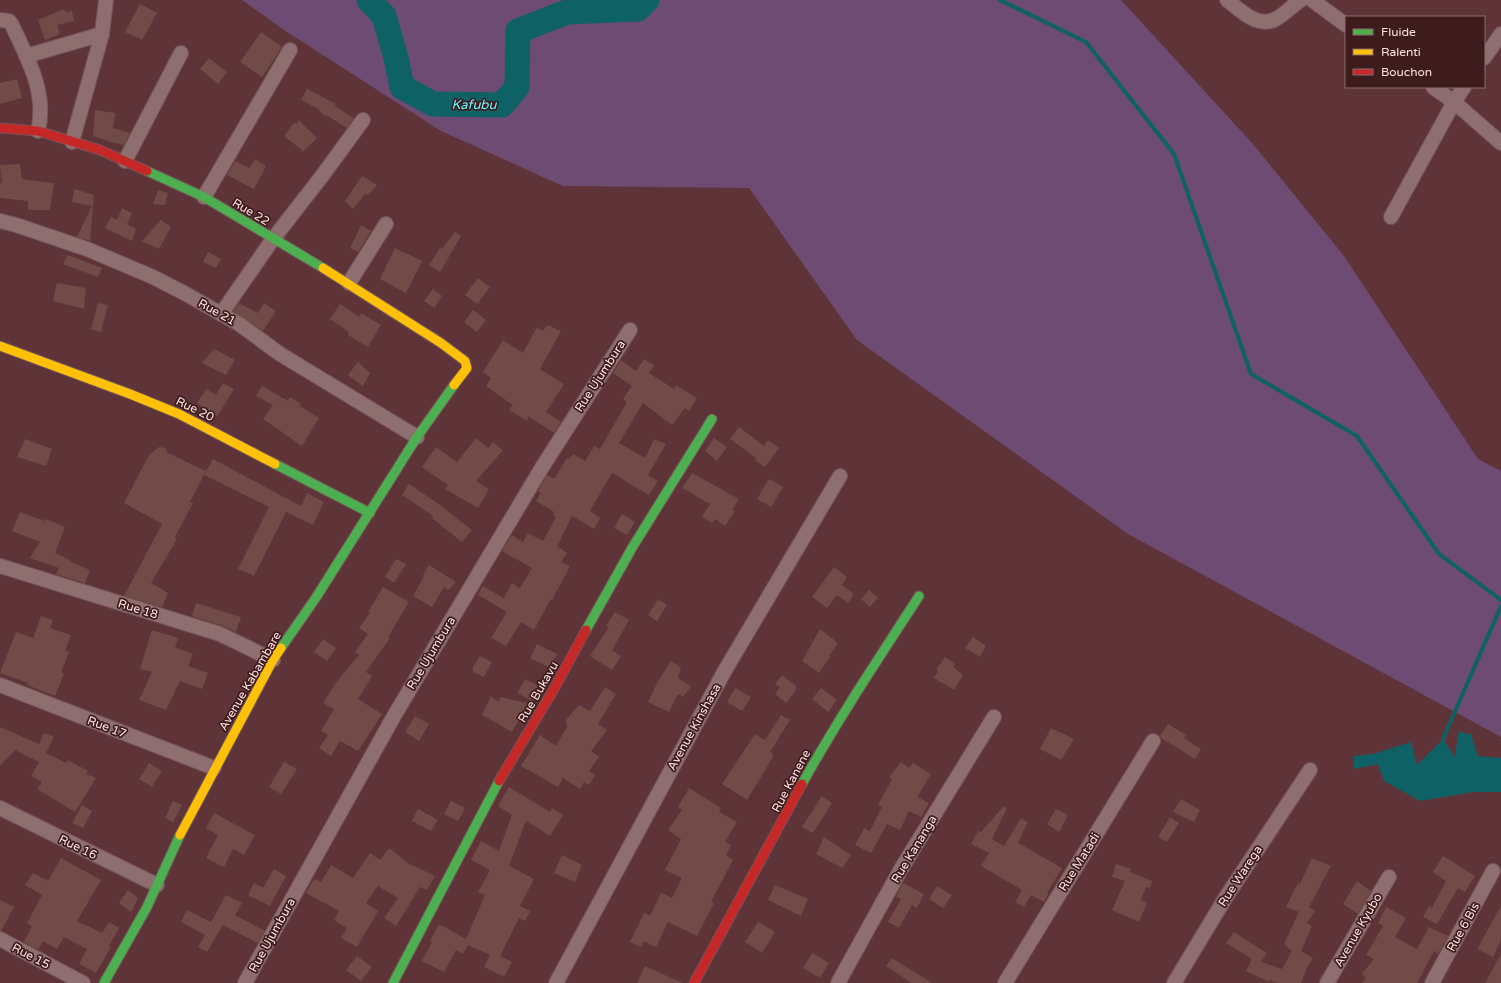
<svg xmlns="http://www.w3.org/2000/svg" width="1501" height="983" font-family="'Varela Round',sans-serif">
<rect width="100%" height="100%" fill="#5e3438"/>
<path fill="#6e4b72" d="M242,0H1121L1252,143L1344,256L1478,459L1501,471V737L1128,534L857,340L749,188L563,186L441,131L284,30Z"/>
<path fill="#0e6164" d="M1458,732L1471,734L1478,756L1501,758V792H1473L1420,801L1384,781L1378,764L1354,769L1353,756L1373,754L1411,742L1417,765L1443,739L1455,757Z"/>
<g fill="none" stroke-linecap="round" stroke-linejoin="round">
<g stroke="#0e6164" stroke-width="4">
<path d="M1000,0L1086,42L1174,154L1251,374L1357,436L1439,554L1501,600"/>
<path d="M1443,739L1501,606"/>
</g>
<path stroke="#0e6164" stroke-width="25" d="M369,0L384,16L396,58L402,87L433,104L502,105L517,87L518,31L567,12L638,9L647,0"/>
</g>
<g fill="#704b48">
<path d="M140,4L157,13L142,40L125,32Z"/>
<path d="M64,9L66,12L72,11L74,21L57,25L60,34L45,40L38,20Z"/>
<path d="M261,32L282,47L262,77L240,62Z"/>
<path d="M209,58L227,72L218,84L200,69Z"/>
<path d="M17,79L22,98L0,104V83Z"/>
<path d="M307,89L336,104L334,106L354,118L347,128L326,115L325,116L317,108L301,100Z"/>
<path d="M95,110L115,113L113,128L130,133L124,145L111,142L93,136Z"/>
<path d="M299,120L317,138L303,151L284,136L294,123L296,124Z"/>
<path d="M255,159L266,166L254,189L227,175L235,161L249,168Z"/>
<path d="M20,164L22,179L54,183L50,210H28V201L0,198V183H2L0,165Z"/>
<path d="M362,176L377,185L368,195L365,194L353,209L345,201Z"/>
<path d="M74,189L94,195L90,241L77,237L92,206L72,202Z"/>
<path d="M158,190L168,193L165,205L153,204Z"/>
<path d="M122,208L132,213L127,224L136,229L132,241L105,228L111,217L117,220Z"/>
<path d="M161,220L171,227L159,249L142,241Z"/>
<path d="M361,225L371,231L358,252L350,248Z"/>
<path d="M455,232L461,236L440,272L429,265L440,248L442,249Z"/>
<path d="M395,248L422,261L406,293L380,279Z"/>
<path d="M208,252L221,259L216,268L203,262Z"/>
<path d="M68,255L102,268L98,277L63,264Z"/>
<path d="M478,278L490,287L477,304L465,295Z"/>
<path d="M57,283L86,288L84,309L53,301Z"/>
<path d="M433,289L442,296L434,308L424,301Z"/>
<path d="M98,303L108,305L101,332L91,329Z"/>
<path d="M239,303L258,313L264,303L276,311L263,331L233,311Z"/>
<path d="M340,304L359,317L361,313L381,325L368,347L348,335L349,332L330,319Z"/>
<path d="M473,310L486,320L477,332L464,322Z"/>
<path d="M547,325L561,331L540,369L564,384L546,412L561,422L554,433L528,416L527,421L509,410L513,405L486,386L491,378L483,372L503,340L523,353L537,327L543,331Z"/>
<path d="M214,349L235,360L226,375L202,363Z"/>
<path d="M644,359L654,365L649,373L674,389L676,385L697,398L689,411L685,408L672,425L643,403L619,443L645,458L654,439L666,444L648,475L658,481L649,495L612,473L590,511L600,518L594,529L572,516L561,538H562L557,546L567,553L561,562L570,566L552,600L551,599L534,630L521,622L506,646L491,638L507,612L478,595L483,586L504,598L512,583L520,588L532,568L502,551L512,535L523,542L528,533L543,541L556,517L553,514L554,512L536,501L541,493L538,491L547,475L554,479L567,458L570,459L573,454L585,461L594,446L600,449L627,402L623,399L632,386L613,373L621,360L636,371Z"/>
<path d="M358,362L370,373L363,386L348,375Z"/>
<path d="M223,383L234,389L217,417L197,403L206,389L216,395Z"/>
<path d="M262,386L288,401L290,397L301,404L300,406L319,418L302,446L263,419L273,405L256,396Z"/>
<path d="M739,427L764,446L768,440L779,448L765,467L755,460L756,458L730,439Z"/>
<path d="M476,438L488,448L493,442L503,450L476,481L489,489L478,508L445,489L448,485L422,467L436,447L457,462Z"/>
<path d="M714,438L727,447L717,461L705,451Z"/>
<path d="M25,439L52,449L46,466L17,457Z"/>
<path d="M159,447L165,448L168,453L206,471L190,502L193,503L175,537L177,539L151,583L168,593L162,607L124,596L162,524L124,503L149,455Z"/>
<path d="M213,459L301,506L307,493L324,502L313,525L286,512L254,576L238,569L269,507L204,475Z"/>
<path d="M692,473L739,499L732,510L735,511L725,526L715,519L712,523L702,517L710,504L682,488Z"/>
<path d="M769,479L783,487L771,507L757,499Z"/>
<path d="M409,484L440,505L472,530L462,542L432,518L433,516L402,495Z"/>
<path d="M20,512L45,521L46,519L65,527L55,553L70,560L69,561L90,570L85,583L56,574L59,568L30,558L40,542L12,531Z"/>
<path d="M622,514L635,522L627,535L614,528Z"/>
<path d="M396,559L406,564L394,583L385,577Z"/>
<path d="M429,565L456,582L448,590L444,587L432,607L413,596L424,576L423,575Z"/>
<path d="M834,567L847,577L842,585L854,594L848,603L837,595L827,608L812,597Z"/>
<path d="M383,587L409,602L388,637L390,638L366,672L372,676L358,699L382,714L358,751L340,741L331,756L319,748L328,735L321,731L334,709L323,703L335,684L359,655L355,652L368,634L359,628L370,613L368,612Z"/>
<path d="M869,590L878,598L870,607L861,599Z"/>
<path d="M658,599L667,605L657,621L648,615Z"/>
<path d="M196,603L241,617L236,632L223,626L192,616Z"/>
<path d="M615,612L629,620L612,650L621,656L612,670L590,656L609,627L606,626Z"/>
<path d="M41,616L53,620L50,628L71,635L65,651L69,652L61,672L64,674L55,696L27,685L28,683L0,673L16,632L33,638Z"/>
<path d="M820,629L838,643L829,656L830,657L819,673L802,661Z"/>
<path d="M152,630L178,638L175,647L193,654L188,666L208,673L202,689L180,681L166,710L139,700L152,672L140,669Z"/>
<path d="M973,637L986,646L980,657L965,648Z"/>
<path d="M323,639L336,648L327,661L314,652Z"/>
<path d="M537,644L557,654L550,668L530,658Z"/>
<path d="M480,656L492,662L484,677L473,672V667Z"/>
<path d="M945,657L955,664L953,667L963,675L954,690L934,678L938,671L936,670Z"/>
<path d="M671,661L681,668L678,678L691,686L683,697L678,694L669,712L648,702L658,681Z"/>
<path d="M782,675L796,686V690L786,703L775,694L780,687L775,684Z"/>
<path d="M525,679L541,687L533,701L517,693Z"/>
<path d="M605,687L616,694L598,724L607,730L591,751L599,757L589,771L595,775L589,785L584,782L580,789L563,778L558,787L521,766L540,735L556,746L567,727L566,720L579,705L590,711Z"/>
<path d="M735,688L751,697L742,711L727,702Z"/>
<path d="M821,688L837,700L828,712L812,699Z"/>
<path d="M491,696L498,702L501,697L531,704L524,716L522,715L512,732L482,715Z"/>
<path d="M781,715L790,720L770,752L774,755L747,800L722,784L755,734L765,740Z"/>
<path d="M415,716L429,724L419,741L405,732Z"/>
<path d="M1168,724L1186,735L1184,738L1201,749L1195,759L1161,738L1160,736Z"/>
<path d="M0,727L39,744L44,733L54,737L46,753L66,763L68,760L88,771L86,774L96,778L75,812L37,789L42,782L31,776L39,762L15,750L0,766Z"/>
<path d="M1051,728L1074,739L1061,760L1040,749Z"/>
<path d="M284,762L297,769L281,794L269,787Z"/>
<path d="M901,762L909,768L913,763L931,774L917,797L929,803L921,817L909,811L900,830L887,824L871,853L855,845L864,828L870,831L882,807L878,805L892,779L889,777Z"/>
<path d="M149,763L162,771L152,787L139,779Z"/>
<path d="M509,787L550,812L552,808L563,815L550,836L526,821L509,866L534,879L520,906L530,911L525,921L519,918L500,956L512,962L504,977L484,967L490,955L468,945L463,954L456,950L444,972L422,961L432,942L430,941L439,924L466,939L485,895L478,892L490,870L471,860L481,841L499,851L512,815L498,806Z"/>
<path d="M689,788L721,808L719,812L737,822L725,842L731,845L726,855L733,860L711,902L714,903L697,936L668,922L656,947L644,941L641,947L630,942L644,913L650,916L661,893L672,898L682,878L665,870L681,839L668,830L682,810L678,807Z"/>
<path d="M822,796L832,803L813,833L802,827Z"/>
<path d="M1181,799L1200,810L1194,822L1173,812Z"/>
<path d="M173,801L182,805L173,822L165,818Z"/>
<path d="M451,801L465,808L458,821L444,814Z"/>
<path d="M82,805L92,811L83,828L72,823Z"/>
<path d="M1004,806L1007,808L992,839L1004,846L1021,818L1028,822L1018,843L1062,868L1047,893H1049L1044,902L1031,895L1024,907L1015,902L1022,890L981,866L989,853L971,844L978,831L981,832Z"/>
<path d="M418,809L438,820L431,831L412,821Z"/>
<path d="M1056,809L1068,815L1059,832L1047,824Z"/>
<path d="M214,813L255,835L244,855L233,849L224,867L206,858L218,835L206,828Z"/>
<path d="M1170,817L1179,823L1167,842L1158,837Z"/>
<path d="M824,837L851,855L842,868L816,854Z"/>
<path d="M389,848L408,863L435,876L427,890L420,887L396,926L384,918L398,898L378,886L366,903L378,911L357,947L341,938L347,928L334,920L339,911L306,893L314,879L321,882L331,865L353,878L370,853L380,860Z"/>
<path d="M562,855L582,865L575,882L554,873Z"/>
<path d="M1443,856L1475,876L1465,892L1458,888L1437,924L1423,917L1429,906L1432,908L1446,881L1433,872Z"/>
<path d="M61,858L101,880L77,921L102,933L109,922L119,928L109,946L111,947L96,973L79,964L87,949L64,937L57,949L43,941L38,950L24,942L32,926L27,923L42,895L25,885L33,873L48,881Z"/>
<path d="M1312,858L1331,866L1309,907L1315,911L1307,923L1312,926L1301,951L1313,958L1307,968L1301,983H1278L1270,980L1269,982L1246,971L1252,959L1226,943L1234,932L1267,953L1261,962L1282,969L1292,951L1284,944L1299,912L1286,907L1298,883L1300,884Z"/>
<path d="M1116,864L1131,869L1130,872L1152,881L1150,888L1146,887L1141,900L1147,903L1139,922L1112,910L1125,881L1112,877Z"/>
<path d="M274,869L286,876L270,906L248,895L254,883L263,888Z"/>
<path d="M1357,881L1371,891L1358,914L1343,904Z"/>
<path d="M903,883L924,894L917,908L912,905L899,928L888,922L901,899L896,896Z"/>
<path d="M775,885L808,899L801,916L768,900Z"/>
<path d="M937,886L952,895L943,908L929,899Z"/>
<path d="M128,890L138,898L131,912L119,903Z"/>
<path d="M226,895L242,903L235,915L265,931L258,943L223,925L207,952L198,947L205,935L181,922L187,910L211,922Z"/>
<path d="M0,900L14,907L1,931H0Z"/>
<path d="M1501,906V940L1493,957L1477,949Z"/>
<path d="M1386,907L1406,918L1395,937L1417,949L1429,927L1448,936L1438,954L1434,951L1417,983H1362L1366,978L1362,974L1374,959L1366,955L1383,926L1378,923Z"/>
<path d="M758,922L775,932L762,953L745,942Z"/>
<path d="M812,953L829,963L820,978L803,968Z"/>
<path d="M1501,954V983H1485Z"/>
<path d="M357,956L372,967L361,981L346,970Z"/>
<path d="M892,958L932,983H912L886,966Z"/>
<path d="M645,966L682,983H637Z"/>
</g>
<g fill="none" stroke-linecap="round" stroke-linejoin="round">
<g stroke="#745457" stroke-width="16">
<g id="street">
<path d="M1227,0C1241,11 1260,31 1279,17C1287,12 1293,5 1301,0"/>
<path d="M1312,0L1346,25"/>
<path d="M0,20L9,21L12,25C28,60 47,92 38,131"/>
<path d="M26,56L102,34"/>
<path d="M1484,58L1501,34"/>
<path d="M1433,87L1454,102L1501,143"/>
<path d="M72,142L102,34L106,0"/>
<path d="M125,161L181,53"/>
<path d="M204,197L290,50"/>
<path d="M1391,217L1454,102L1464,87"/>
<path d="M0,221L16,225L87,249L153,277L186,294L239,324L280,354L417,437"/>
<path d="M349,283L386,224"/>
<path d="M221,314L273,239L322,176L363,120"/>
<path d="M0,566L220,634L273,660"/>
<path d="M0,685L214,768"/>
<path d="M0,808L157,885"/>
<path d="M0,939L83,983"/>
<path d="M245,983L394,716L541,469L630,330"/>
<path d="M556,983L724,672L840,476"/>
<path d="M838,983L901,869L994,717"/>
<path d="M1005,983L1153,741"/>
<path d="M1174,983L1226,897L1310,770"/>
<path d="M1327,983L1389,877"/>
<path d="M1432,983L1493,871"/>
</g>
</g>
<g stroke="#745457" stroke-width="11">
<g id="fast">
<path d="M147,171L204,197L323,268"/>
<path d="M275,464L370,513"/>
<path d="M586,630L632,548L712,419"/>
<path d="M281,648L317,596L417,437L454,385"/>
<path d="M802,784C838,719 879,658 919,596"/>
<path d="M104,983L147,907L180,835"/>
<path d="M393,983L499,781"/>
</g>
</g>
<g stroke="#745457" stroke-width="11">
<g id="slow">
<path d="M323,268L441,343L465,361L467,368L454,385"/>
<path d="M0,346L130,394L179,414L275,464"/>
<path d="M180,835L273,660L281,648"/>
</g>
</g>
<g stroke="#745457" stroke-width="11">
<g id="jam">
<path d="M0,128L38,131L100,150L147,171"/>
<path d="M499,781L554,689L586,630"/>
<path d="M694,983L802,784"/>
</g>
</g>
<use href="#street" stroke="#8e6e6f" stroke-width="14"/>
<use href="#fast" stroke="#4caf50" stroke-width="9"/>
<use href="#slow" stroke="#ffc107" stroke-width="9"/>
<use href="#jam" stroke="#c62828" stroke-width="9"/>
</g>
<g text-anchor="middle" stroke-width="3.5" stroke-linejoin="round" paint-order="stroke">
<g font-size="12" fill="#fee1e1" stroke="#3e1c1e">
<text transform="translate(251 212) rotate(31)" y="4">Rue 22</text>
<text transform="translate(217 312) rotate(29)" y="4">Rue 21</text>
<text transform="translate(600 376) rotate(-57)" y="4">Rue Ujumbura</text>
<text transform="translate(195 409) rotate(26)" y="4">Rue 20</text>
<text transform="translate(138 609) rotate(17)" y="4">Rue 18</text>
<text transform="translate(431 653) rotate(-59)" y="4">Rue Ujumbura</text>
<text transform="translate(250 681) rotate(-60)" y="4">Avenue Kabambare</text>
<text transform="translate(538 692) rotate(-60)" y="4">Rue Bukavu</text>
<text transform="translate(107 727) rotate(21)" y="4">Rue 17</text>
<text transform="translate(694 727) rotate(-61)" y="4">Avenue Kinshasa</text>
<text transform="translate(791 781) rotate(-62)" y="4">Rue Kanene</text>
<text transform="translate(78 847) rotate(26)" y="4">Rue 16</text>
<text transform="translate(914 849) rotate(-59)" y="4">Rue Kananga</text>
<text transform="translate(1079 862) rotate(-58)" y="4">Rue Matadi</text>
<text transform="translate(1240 876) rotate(-57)" y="4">Rue Warega</text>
<text transform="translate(1463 927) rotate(-61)" y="4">Rue 6 Bis</text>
<text transform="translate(1358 930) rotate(-60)" y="4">Avenue Kyubo</text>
<text transform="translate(272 935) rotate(-61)" y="4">Rue Ujumbura</text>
<text transform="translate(31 956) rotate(28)" y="4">Rue 15</text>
</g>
<g font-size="13" font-style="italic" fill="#62f8fc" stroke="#3e1c1e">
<text x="474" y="109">Kafubu</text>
</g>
</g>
<rect x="1345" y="16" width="140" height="72" fill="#3e1c1e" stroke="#8b6b6c"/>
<rect x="1353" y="29" width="20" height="6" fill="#4caf50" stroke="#8b6b6c"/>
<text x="1381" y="36" font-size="12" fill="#fee1e1">Fluide</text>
<rect x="1353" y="49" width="20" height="6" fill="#ffc107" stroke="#8b6b6c"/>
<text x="1381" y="56" font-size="12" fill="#fee1e1">Ralenti</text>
<rect x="1353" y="69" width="20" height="6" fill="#c62828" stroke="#8b6b6c"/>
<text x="1381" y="76" font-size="12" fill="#fee1e1">Bouchon</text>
</svg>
